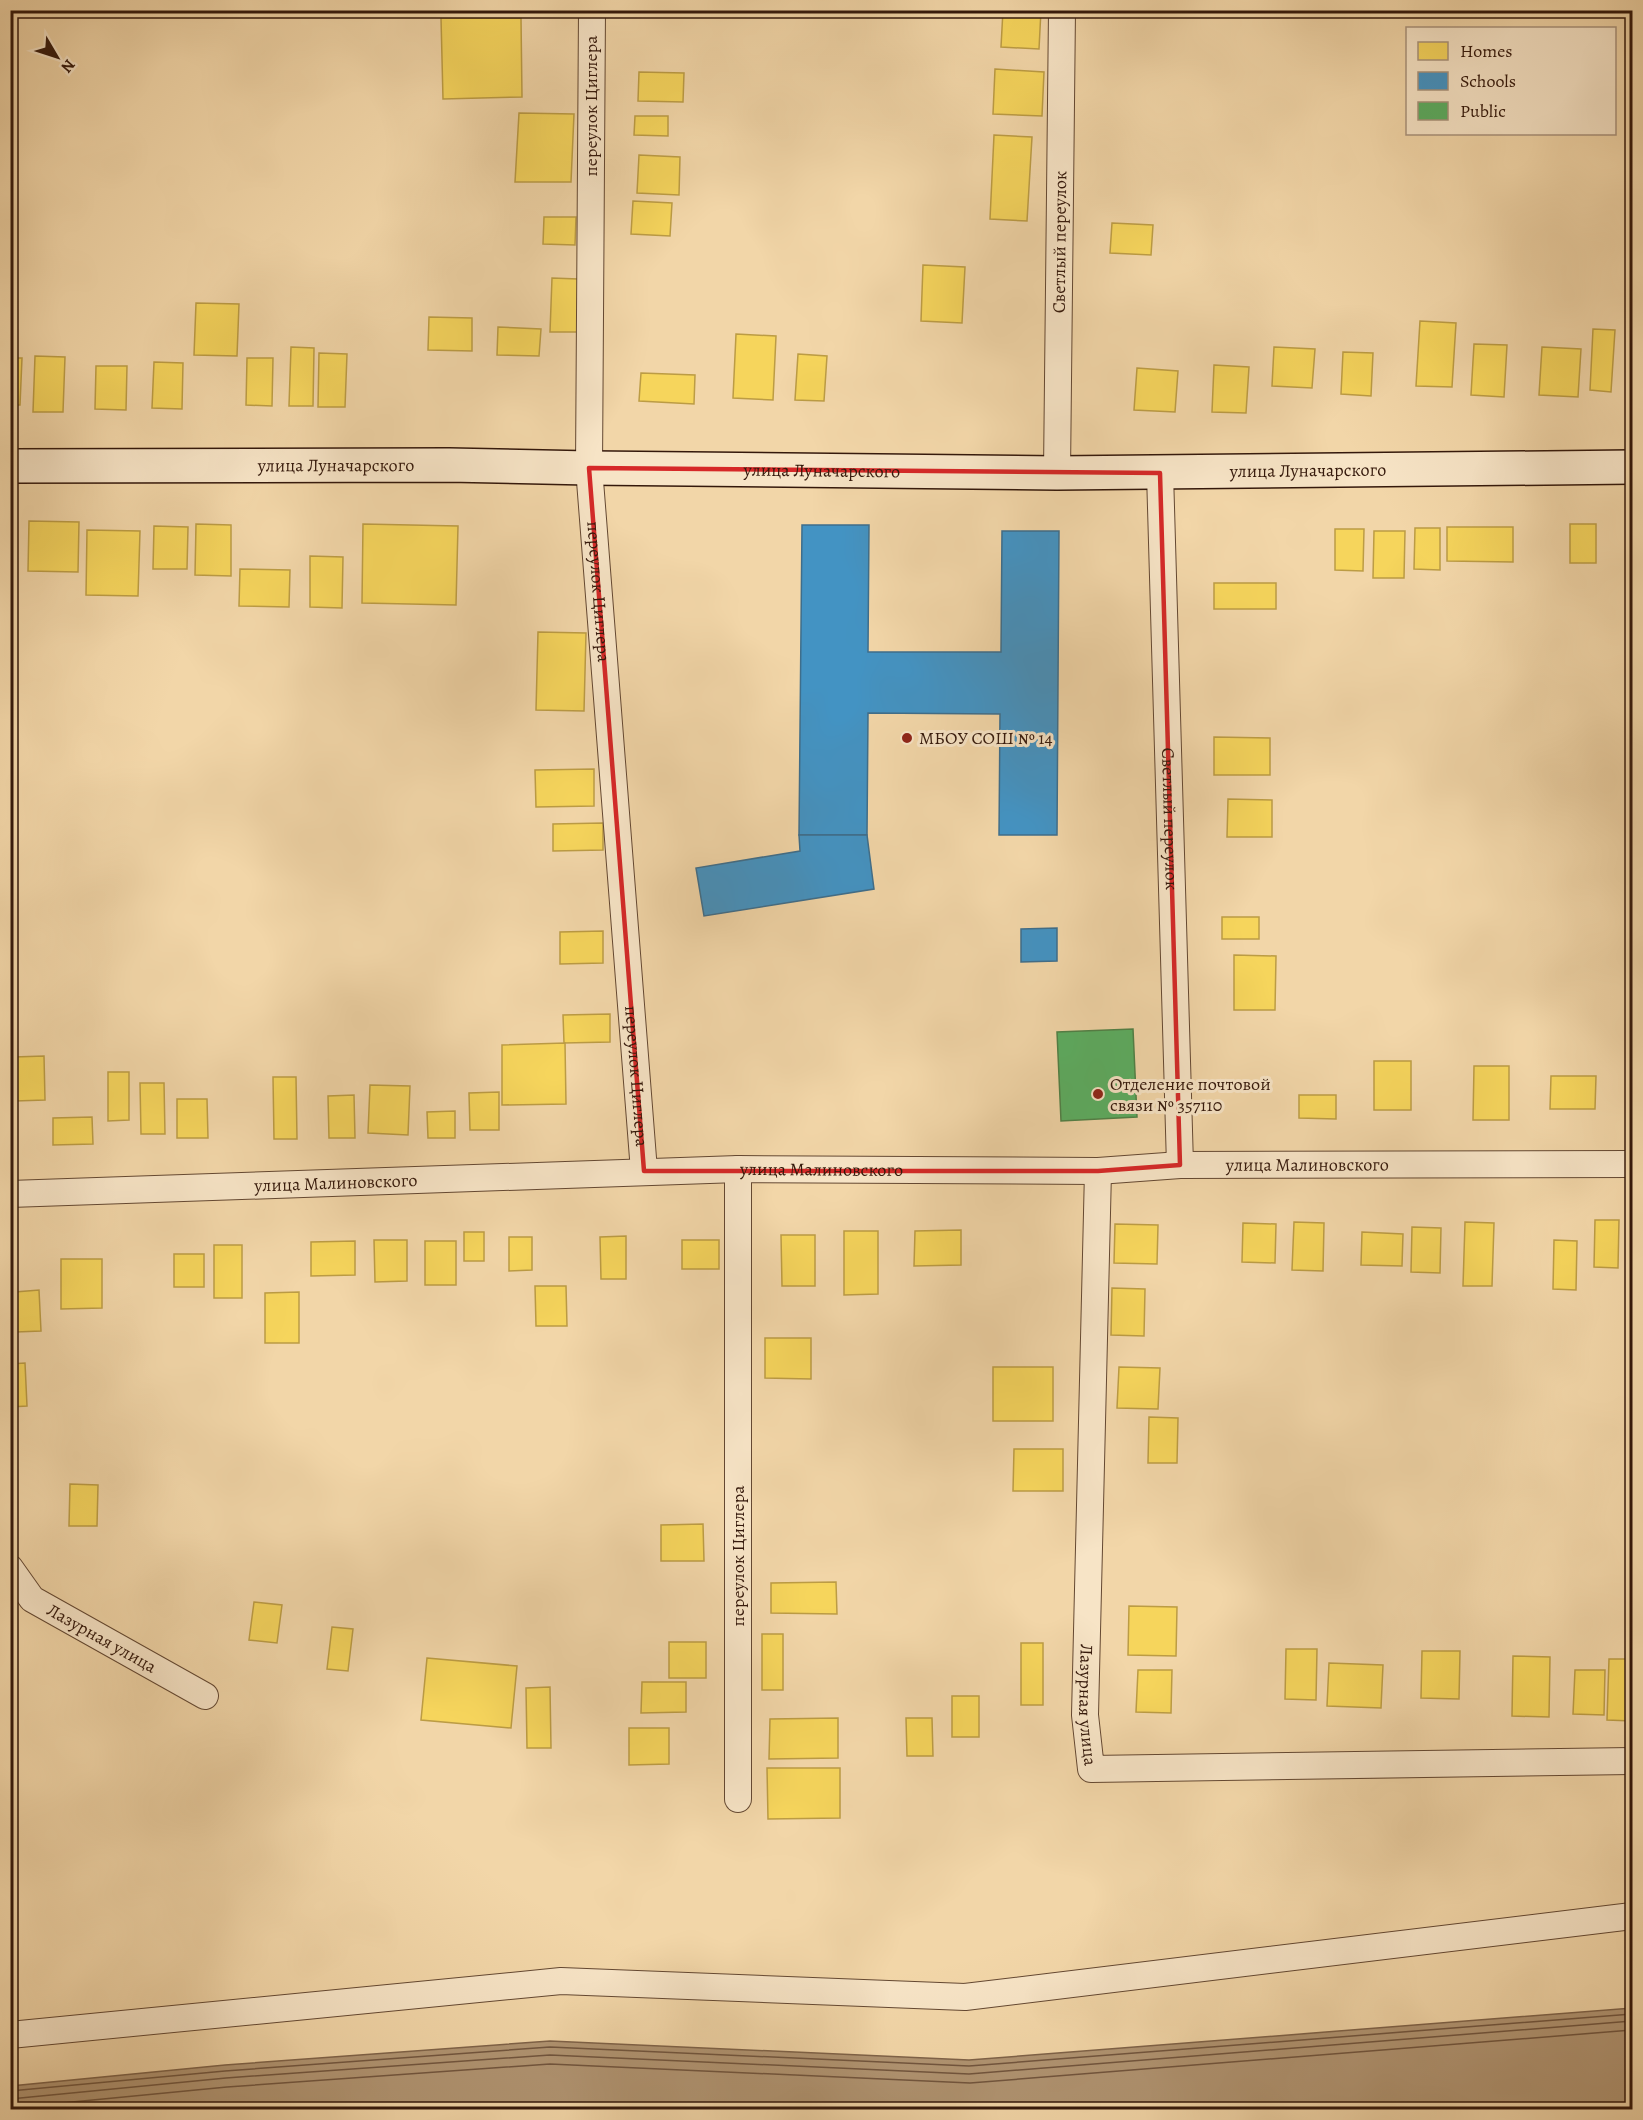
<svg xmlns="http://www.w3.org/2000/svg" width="1643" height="2120" font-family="Alegreya,serif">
<rect width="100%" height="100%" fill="#f2d6a8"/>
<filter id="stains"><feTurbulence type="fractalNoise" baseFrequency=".00333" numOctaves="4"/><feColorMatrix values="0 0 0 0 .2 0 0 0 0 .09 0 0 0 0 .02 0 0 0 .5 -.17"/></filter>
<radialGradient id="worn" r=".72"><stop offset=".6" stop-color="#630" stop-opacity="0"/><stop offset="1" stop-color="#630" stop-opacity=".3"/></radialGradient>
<path fill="#b19573" stroke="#7f6349" stroke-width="1.5" d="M1632,2008V2109H11V2086L225,2065L550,2041L969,2060Z"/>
<g fill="#f6d55c" stroke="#bc9c44" stroke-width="1.5">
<path d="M1003,10H1041L1039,49L1001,47Z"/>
<path d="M1133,10H1178V13Z"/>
<path d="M441,18H521L522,97L443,99Z"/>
<path d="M995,69L1044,72L1042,116L993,114Z"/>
<path d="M639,72L684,73L683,102L638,101Z"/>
<path d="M519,113L574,114L571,182H515Z"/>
<path d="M635,116H668V136L634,135Z"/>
<path d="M994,135L1032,137L1027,221L990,219Z"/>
<path d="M639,155L680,157L679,195L637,193Z"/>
<path d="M633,201L672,203L670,236L631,234Z"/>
<path d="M544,217H576L575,245L543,244Z"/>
<path d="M1112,223L1153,225L1151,255L1110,253Z"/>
<path d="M923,265L965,267L962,323L921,321Z"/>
<path d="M552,278L578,279L577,332H550Z"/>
<path d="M196,303L239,304L237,356L194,355Z"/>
<path d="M429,317L472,318V351L428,350Z"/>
<path d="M1420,321L1456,323L1452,387L1416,386Z"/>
<path d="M498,327L541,329L539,356L497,355Z"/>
<path d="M1593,329L1615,330L1611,392L1590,390Z"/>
<path d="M736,334L776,336L773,400L733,398Z"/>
<path d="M1474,344L1507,345L1504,397L1471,395Z"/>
<path d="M291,347L314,348L313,406H289Z"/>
<path d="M1274,347L1315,349L1312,388L1272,386Z"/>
<path d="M1542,347L1581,349L1578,397L1539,395Z"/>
<path d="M1343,352L1373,353L1371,396L1341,394Z"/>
<path d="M319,353L347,354L345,407H318Z"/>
<path d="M798,354L827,356L824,401L795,400Z"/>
<path d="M35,356L65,357L63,412H33Z"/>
<path d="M10,358H22L20,405H10Z"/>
<path d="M247,358H273L272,406L246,405Z"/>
<path d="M154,362L183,363L182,409L152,408Z"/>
<path d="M1214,365L1249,367L1246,413L1212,412Z"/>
<path d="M96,366H127L126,410L95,409Z"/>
<path d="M1137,368L1178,371L1175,412L1134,410Z"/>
<path d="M641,373L695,375L694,404L639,401Z"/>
<path d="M29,521L79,522L78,572L28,571Z"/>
<path d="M196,524L231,525V576L195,575Z"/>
<path d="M363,524L458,526L456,605L362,603Z"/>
<rect x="1570" y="524" width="26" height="39"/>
<path d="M154,526L188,527L187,569H153Z"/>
<path d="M1447,527H1513V562L1447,561Z"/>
<path d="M1415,528H1440V570L1414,569Z"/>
<path d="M1335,529H1364L1363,571L1335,570Z"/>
<path d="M87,530L140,531L138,596L86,595Z"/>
<path d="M1374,531H1405L1404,578H1373Z"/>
<path d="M310,556L343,557L342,608L310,607Z"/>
<path d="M240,569L290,570L289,607L239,606Z"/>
<rect x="1214" y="583" width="62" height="26"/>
<path d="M538,632L586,633L584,711L536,710Z"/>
<path d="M1214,737L1270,738V775H1214Z"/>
<path d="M594,769V806L536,807L535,770Z"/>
<path d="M1228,799L1272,800V837H1227Z"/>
<path d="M603,823V850L553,851V824Z"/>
<rect x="1222" y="917" width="37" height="22"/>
<path d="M603,931V963L560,964V932Z"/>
<path d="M1234,955L1276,956L1275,1010H1234Z"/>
<path d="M610,1014V1042L564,1043L563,1015Z"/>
<path d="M565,1043L566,1104L502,1105V1045Z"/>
<path d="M44,1056L45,1100L15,1101L14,1057Z"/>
<rect x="1374" y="1061" width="37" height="49"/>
<path d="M1474,1066H1509V1120H1473Z"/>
<path d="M108,1072H129V1120L108,1121Z"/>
<path d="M1551,1076H1596L1595,1109H1550Z"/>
<path d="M273,1077H296L297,1139H274Z"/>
<path d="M140,1083H164L165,1134H141Z"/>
<path d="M370,1085L410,1086L408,1135L368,1133Z"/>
<rect x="1631" y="1087" width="1" height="26"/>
<path d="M499,1092V1130H470L469,1093Z"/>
<path d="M354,1095L355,1138H329L328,1096Z"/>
<path d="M1299,1095H1336V1119L1299,1118Z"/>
<path d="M177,1099H207L208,1138H177Z"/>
<path d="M455,1111V1138H428L427,1112Z"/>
<path d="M92,1117L93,1144L53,1145V1118Z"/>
<path d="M1595,1220H1619L1618,1268L1594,1267Z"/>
<path d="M1294,1222L1324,1223L1323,1271L1292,1270Z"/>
<path d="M1465,1222L1494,1223L1492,1286H1463Z"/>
<path d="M1243,1223L1276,1224L1275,1263L1242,1262Z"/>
<path d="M1115,1224L1158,1225L1157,1264L1114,1263Z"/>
<path d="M1412,1227L1441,1228L1440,1273L1411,1272Z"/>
<path d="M961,1230V1265L914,1266L915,1231Z"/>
<path d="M844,1231H878V1294L844,1295Z"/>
<rect x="464" y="1232" width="20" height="29"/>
<path d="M1362,1232L1403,1234L1402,1266L1361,1265Z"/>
<path d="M781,1235H815V1286H782Z"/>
<path d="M626,1236V1279H601L600,1237Z"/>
<path d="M509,1237H532V1270L509,1271Z"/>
<path d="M374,1240H407V1281L375,1282Z"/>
<rect x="682" y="1240" width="37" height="29"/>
<path d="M1554,1240L1577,1241L1576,1290L1553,1289Z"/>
<path d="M355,1241V1275L311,1276V1242Z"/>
<rect x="425" y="1241" width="31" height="44"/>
<rect x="214" y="1245" width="28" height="53"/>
<rect x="174" y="1254" width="30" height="33"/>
<path d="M61,1259H102V1308L61,1309Z"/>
<path d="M535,1286H566L567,1326H536Z"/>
<path d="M1112,1288L1145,1289L1144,1336L1111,1335Z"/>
<path d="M39,1290L41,1331L16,1332L15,1292Z"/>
<path d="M299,1292V1343H265V1293Z"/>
<path d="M765,1338H811V1379L765,1378Z"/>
<path d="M25,1363L27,1406L10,1407V1364Z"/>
<rect x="993" y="1367" width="60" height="54"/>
<path d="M1119,1367L1160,1368L1158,1409L1117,1408Z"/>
<path d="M1149,1417L1178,1418L1177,1463H1148Z"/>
<path d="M1014,1449H1063V1491H1013Z"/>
<path d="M70,1484L98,1485L97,1526H69Z"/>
<path d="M703,1524L704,1561H661V1525Z"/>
<path d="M836,1582L837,1614L771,1613V1583Z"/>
<path d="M254,1602L282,1605L277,1643L249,1640Z"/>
<path d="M1129,1606L1177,1607L1176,1656L1128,1655Z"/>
<path d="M332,1627L353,1629L348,1671L327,1669Z"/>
<rect x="762" y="1634" width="21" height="56"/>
<rect x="669" y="1642" width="37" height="36"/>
<rect x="1021" y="1643" width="22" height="62"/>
<path d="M1286,1649H1317L1316,1700L1285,1699Z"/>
<path d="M1422,1651H1460L1459,1699L1421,1698Z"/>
<path d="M1513,1656L1550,1657L1549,1717L1512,1716Z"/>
<path d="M427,1658L517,1666L511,1728L421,1720Z"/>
<path d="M1609,1659H1632V1721L1607,1720Z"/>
<path d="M1329,1663L1383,1665L1381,1708L1327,1706Z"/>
<path d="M1138,1670H1172L1171,1713L1136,1712Z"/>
<path d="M1575,1670H1605L1604,1715L1573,1714Z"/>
<path d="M642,1682H686V1712L641,1713Z"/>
<path d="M550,1687L551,1748H527L526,1688Z"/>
<rect x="952" y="1696" width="27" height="41"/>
<path d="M838,1718V1758L769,1759L770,1719Z"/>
<path d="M906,1718H932L933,1756H907Z"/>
<path d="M629,1728H669V1764L629,1765Z"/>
<path d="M767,1768H840V1818L768,1819Z"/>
</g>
<g fill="#4393c3" stroke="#3e6e8c" stroke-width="1.5">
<path d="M802,525H869L868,652H1001L1002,531H1059L1057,835H999L1000,714L868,713L867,835H799Z"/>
<path d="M799,835H867L874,889L704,916L696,868L800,851Z"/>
<path d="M1057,928V961L1021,962V929Z"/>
</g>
<path fill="#5aae61" stroke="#4f8147" stroke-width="1.5" d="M1133,1029L1137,1117L1061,1121L1057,1032Z"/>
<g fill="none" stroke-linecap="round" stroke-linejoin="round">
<g stroke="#72563f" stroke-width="1.5">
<path d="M10,2091L225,2071L550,2047L969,2066L1632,2014"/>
<path d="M10,2099L226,2078L550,2055L969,2074L1632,2021"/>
<path d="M10,2108L227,2087L550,2064L970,2083L1632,2030"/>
</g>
<g stroke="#644832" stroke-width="28">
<g id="street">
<path id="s1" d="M592,10L589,468L644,1171"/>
<path id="s2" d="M1057,473L1062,10"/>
<path id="s3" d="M1160,473L1180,1165"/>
<path d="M738,1169V1799"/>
<path id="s4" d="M1098,1171L1085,1715L1091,1769L1632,1761"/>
<path id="s5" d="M10,1194L738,1169L1098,1171L1180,1165L1632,1164"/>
<path id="s6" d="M10,1568L32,1599L205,1696"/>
<path d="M10,2035L561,1981L965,1997L1632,1916"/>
</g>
</g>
<g stroke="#34180b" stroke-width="36">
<g id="secondary">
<path id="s7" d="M10,466L449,465L589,468L1057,473L1632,467"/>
</g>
</g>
<use href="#street" stroke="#f7e4c6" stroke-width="26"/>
<use href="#secondary" stroke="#f7e4c6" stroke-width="33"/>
</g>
<path fill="none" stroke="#d62828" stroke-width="4.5" stroke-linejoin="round" d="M589,468L1160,473L1180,1165L1098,1171H644Z"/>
<g fill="#8f2418" stroke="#f7e4c6" stroke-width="2">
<circle cx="907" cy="738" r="6"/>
<circle cx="1098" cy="1094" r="6"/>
</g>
<g text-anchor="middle" stroke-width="6" stroke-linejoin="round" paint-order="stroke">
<g font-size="18" fill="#34180b" stroke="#f7e4c6">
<text transform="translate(591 106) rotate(-90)" y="6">переулок Циглера</text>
<text dy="6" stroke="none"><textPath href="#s2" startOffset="231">Светлый переулок</textPath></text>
<text dy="6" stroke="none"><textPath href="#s7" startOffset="326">улица Луначарского</textPath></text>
<text dy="6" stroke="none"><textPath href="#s7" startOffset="812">улица Луначарского</textPath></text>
<text dy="6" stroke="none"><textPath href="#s7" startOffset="1298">улица Луначарского</textPath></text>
<text dy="6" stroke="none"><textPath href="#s1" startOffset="582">переулок Циглера</textPath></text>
<text dy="6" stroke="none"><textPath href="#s3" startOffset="346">Светлый переулок</textPath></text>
<text dy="6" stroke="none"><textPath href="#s1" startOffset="1068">переулок Циглера</textPath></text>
<text dy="6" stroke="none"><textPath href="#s5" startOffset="1298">улица Малиновского</textPath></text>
<text dy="6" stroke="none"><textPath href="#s5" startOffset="812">улица Малиновского</textPath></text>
<text dy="6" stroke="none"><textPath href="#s5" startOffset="326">улица Малиновского</textPath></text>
<text transform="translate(738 1556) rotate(-90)" y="6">переулок Циглера</text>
<text dy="6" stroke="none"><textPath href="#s6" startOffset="118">Лазурная улица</textPath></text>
<text dy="6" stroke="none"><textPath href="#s4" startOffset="534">Лазурная улица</textPath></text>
</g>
<g font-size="18" fill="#34180b" stroke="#f7e4c6" text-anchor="start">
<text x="919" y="744">МБОУ СОШ № 14</text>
<text x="1110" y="1090">Отделение почтовой<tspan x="1110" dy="21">связи № 357110</tspan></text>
</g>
</g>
<rect width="1643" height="2120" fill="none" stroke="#f2d6a8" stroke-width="36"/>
<rect x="12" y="12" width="1619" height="2096" fill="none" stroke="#34180b" stroke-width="3"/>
<rect x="18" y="18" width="1607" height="2084" fill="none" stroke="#34180b" stroke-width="1.5"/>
<rect x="1406" y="27" width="210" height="108" fill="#f7e4c6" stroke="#a9927b" stroke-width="1.5"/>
<rect x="1418" y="42" width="30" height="18" fill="#f6d55c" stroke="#a9927b" stroke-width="1.5"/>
<text x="1460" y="57" font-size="18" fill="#34180b">Homes</text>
<rect x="1418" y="72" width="30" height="18" fill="#4393c3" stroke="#a9927b" stroke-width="1.5"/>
<text x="1460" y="87" font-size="18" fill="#34180b">Schools</text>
<rect x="1418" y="102" width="30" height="18" fill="#5aae61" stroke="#a9927b" stroke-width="1.5"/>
<text x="1460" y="117" font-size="18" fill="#34180b">Public</text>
<g transform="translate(57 57) rotate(129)" stroke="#f7e4c6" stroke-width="4.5" paint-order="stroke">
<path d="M0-4.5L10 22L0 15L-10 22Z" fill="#34180b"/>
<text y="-9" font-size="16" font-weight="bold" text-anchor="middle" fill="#34180b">N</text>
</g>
<rect width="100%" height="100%" filter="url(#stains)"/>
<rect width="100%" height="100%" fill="url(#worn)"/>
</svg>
